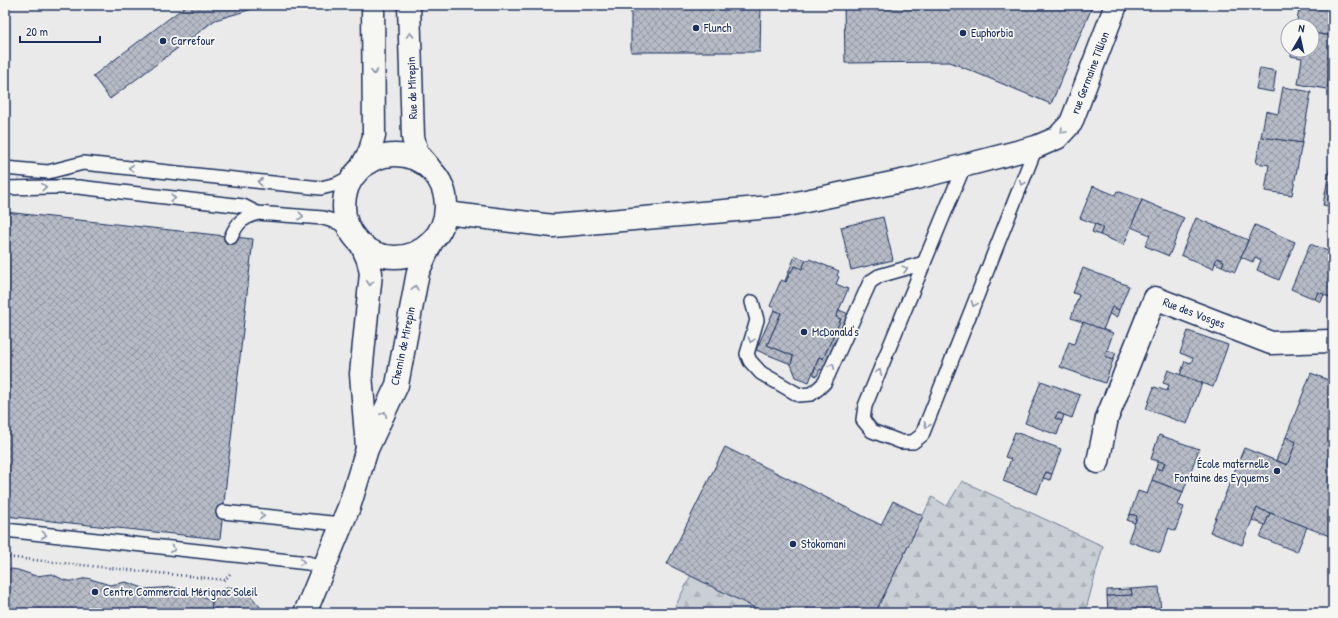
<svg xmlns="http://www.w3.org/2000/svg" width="1338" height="618" font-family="'Patrick Hand',sans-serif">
<defs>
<pattern id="forest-firs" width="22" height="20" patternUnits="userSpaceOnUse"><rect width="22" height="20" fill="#caced5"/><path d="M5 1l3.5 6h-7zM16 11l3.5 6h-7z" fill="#adb1b9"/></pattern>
<pattern id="building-cross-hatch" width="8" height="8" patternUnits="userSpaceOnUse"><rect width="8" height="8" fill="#b6bbc6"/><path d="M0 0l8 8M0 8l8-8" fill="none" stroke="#9398a4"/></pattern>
</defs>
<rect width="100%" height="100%" fill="#e9eae9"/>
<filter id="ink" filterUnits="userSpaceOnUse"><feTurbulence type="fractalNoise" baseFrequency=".025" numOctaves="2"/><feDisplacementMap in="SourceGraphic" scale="8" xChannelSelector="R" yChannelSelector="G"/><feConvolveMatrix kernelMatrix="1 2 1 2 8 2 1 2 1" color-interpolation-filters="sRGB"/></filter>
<g filter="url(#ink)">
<g fill="url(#forest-firs)" stroke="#727e9a">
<path d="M962,481L1103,546L1085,613H875L932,497L947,506Z"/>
<path d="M691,575L765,613H672Z"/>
</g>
<g fill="url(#building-cross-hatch)" stroke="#1b2f5e">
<path d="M187,5H266L215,20L110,99L93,76Z"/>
<path d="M631,5H761L760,52H631Z"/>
<path d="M844,5H1093L1051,104L950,62L845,63Z"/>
<path d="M1300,5H1333V36L1312,33V26H1296Z"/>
<path d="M1312,33L1333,36V56L1327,89L1298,84L1302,58L1291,56L1292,50H1312Z"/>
<path d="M1260,68L1276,71L1273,92L1256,89Z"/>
<path d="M1283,87L1311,92L1302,143L1261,137L1266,111L1278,114Z"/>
<path d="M1261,137L1302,143L1292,195L1265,191L1269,165L1256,163Z"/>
<path d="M1330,167H1333V207L1323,205Z"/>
<path d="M1093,186L1115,195L1117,191L1142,200L1124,245L1100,235L1103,227L1080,218Z"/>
<path d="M1142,200L1184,218L1169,256L1145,246L1150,235L1131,227Z"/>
<path d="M5,212L253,239L220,539L5,516Z"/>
<path d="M883,217L893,260L851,270L841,227Z"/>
<path d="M1196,218L1248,240L1235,272L1222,266L1224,261L1217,258L1213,269L1181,255Z"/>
<path d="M1095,224L1103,227L1100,235L1092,232Z"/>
<path d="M1255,225L1295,242L1279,280L1257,270L1261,260L1255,257L1253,262L1241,257Z"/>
<path d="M1310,244L1333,253L1331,259L1333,260V299L1318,292L1315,299L1291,289Z"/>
<path d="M795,256L806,260L802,269L795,266L790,273L786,282L785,281Z"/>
<path d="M1217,258L1224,261L1222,266L1215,263Z"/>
<path d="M809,259L839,271L837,275L839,277L836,284L848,289L836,317L841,319L823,359L819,357L809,382L796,377L791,364L793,356L767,345L781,313L774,310V308L770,306L781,280L786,282L790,273L795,266L802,269L806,260L808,261Z"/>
<path d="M1083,268L1129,286L1119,310L1112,307L1103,330L1071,318L1079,295L1073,293Z"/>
<path d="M1318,292L1324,294L1321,302L1315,299Z"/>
<path d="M1112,307L1119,310L1117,317L1109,314Z"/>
<path d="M774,310L781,313L767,345L793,356L791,364L756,350Z"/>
<path d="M839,310L851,315L826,371L820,369L817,376L814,375V371L819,357L823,359L841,319L836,317Z"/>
<path d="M1083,322L1113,333L1105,356L1113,360L1105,383L1060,367L1069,342L1074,344Z"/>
<path d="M1188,331L1228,345L1213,387L1180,375L1185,361L1191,363L1193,358L1180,353Z"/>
<path d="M1107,350L1116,353L1113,360L1105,356Z"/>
<path d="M1168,370L1202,383L1187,424L1146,409L1154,387L1167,391L1169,385L1163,383Z"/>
<path d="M1311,373L1333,382V533L1332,537L1257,508L1242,545L1210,532L1244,448L1287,465L1296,442L1286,437Z"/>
<path d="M1041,381L1080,395L1072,418L1058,413L1055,418L1062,421L1057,435L1025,423Z"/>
<path d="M1058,413L1064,415L1062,421L1055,418Z"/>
<path d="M1015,432L1061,449L1052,474L1046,472L1037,494L1003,481L1011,459L1005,457Z"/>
<path d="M1159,435L1199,449L1183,492L1152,480L1156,468L1162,470L1165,463L1151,459Z"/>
<path d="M1286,437L1296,442L1287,465L1276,460Z"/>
<path d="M725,447L881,525L893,501L923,516L875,613H765L667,564Z"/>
<path d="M1158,461L1165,463L1162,470L1156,468Z"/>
<path d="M1046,472L1052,474L1050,480L1043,478Z"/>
<path d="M1152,480L1183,492L1178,505L1184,507L1175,531L1169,528L1160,553L1128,541L1137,516L1130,514L1138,491L1147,494Z"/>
<path d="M1257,508L1270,513L1265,525L1252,520Z"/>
<path d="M1270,513L1307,527L1297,552L1260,537Z"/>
<path d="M1130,514L1137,516L1135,523L1127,520Z"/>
<path d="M11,569L18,570L36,576L52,574L64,580L69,581H74L87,578L110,585L126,582L146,589L173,587L190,594L202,596L206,598L212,603L211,613H5V570Z"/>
<path d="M226,587L238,588L250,595L261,608L262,613H211L212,603Z"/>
<path d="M1159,587L1161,613H1108L1107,596L1132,595L1131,589Z"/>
<path d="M1131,589L1132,595L1107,596V590Z"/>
</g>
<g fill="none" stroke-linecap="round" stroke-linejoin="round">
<g stroke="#1b2f5e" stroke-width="16">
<g id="lane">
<path d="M964,166L865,406L863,420L872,431L901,442H913L922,435L1036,147"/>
<path d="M5,168L48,172L83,163L321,188L337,184L352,176"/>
<path d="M5,188L51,187H78L243,206L257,213L323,218L337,222L350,230"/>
<path d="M231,237C238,221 242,219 257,213"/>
<path d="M752,302L757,320L747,354L750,361L761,373L799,395L811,394L819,388L825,382L870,282L879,276L924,263"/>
<path d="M223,512L341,524"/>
<path d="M5,530L308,563L323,568"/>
</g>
</g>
<g stroke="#1b2f5e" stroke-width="25">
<g id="street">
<path d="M409,5L413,137L417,153L429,167"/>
<circle cx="395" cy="206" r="51"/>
<path d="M362,166L370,151L374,136L373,5"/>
<path d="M446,213L553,226L782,206L916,178L1036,147L1057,138L1071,123L1116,5"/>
<path d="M362,246L368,260L371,273L361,374L367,448"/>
<path d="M1098,462L1107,418L1155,298L1271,343L1330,341L1333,342"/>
<path d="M305,613L349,507L367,449L397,385L418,272L432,241"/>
</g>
</g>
<path stroke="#1b2f5e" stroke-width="2.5" stroke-dasharray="1 3" stroke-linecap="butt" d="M5,557L225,580L230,574"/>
<use href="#lane" stroke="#f6f6f2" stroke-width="13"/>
<use href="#street" stroke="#f6f6f2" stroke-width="22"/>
</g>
<defs><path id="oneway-chevron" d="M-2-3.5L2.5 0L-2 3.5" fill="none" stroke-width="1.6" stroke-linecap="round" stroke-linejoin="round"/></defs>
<g stroke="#8892a8">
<use href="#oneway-chevron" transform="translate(410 35) rotate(-92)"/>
<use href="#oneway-chevron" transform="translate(374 72) rotate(90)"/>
<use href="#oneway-chevron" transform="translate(1063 131) rotate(133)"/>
<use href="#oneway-chevron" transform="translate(131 168) rotate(-174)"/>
<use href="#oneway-chevron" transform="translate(260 182) rotate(-174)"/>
<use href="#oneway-chevron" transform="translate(1022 183) rotate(112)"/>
<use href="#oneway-chevron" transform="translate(44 187) rotate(-2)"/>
<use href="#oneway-chevron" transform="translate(173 198) rotate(6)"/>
<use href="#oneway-chevron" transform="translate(301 216) rotate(5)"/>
<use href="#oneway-chevron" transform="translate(905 269) rotate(-15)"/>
<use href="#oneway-chevron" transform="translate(370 283) rotate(95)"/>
<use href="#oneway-chevron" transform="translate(415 288) rotate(-79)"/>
<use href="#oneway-chevron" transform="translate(974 304) rotate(112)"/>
<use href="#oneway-chevron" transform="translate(751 340) rotate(107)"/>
<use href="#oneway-chevron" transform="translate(832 366) rotate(-66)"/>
<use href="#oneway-chevron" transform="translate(879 372) rotate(-68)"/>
<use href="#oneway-chevron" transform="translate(384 414) rotate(-65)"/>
<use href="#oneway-chevron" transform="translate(927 425) rotate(112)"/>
<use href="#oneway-chevron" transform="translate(262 516) rotate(6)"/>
<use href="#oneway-chevron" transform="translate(44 535) rotate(6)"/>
<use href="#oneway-chevron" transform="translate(173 549) rotate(6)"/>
<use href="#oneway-chevron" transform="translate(302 562) rotate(8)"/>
</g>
</g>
<g fill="#1b2f5e" stroke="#f6f6f2" stroke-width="1.5">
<circle cx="696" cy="28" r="4"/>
<circle cx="963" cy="33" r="4"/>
<circle cx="163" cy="41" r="4"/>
<circle cx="804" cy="332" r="4"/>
<circle cx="1277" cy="471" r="4"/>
<circle cx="793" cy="544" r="4"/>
<circle cx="95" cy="592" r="4"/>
</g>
<g text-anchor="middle" stroke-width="3.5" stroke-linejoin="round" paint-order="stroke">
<g font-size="12" fill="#1b2f5e" stroke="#f6f6f2" text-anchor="start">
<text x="704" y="32">Flunch</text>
<text x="971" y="37">Euphorbia</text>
<text x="171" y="45">Carrefour</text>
<text x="812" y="336">McDonald's</text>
<text x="1269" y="468" text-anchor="end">École maternelle<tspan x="1269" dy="14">Fontaine des Eyquems</tspan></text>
<text x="801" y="548">Stokomani</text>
<text x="103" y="596">Centre Commercial Mérignac Soleil</text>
</g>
<g font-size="12" fill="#1b2f5e" stroke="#f6f6f2">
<text transform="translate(1090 73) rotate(-69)" y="4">rue Germaine Tillion</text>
<text transform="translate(412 88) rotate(-92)" y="4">Rue de Mirepin</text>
<text transform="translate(1194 313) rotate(21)" y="4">Rue des Vosges</text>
<text transform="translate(403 346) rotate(-78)" y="4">Chemin de Mirepin</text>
</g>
</g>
<rect width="1338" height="618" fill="none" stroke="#f6f6f2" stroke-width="20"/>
<rect x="10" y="10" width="1318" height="598" fill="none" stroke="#1b2f5e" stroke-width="1.5" filter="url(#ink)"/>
<g transform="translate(1300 38) rotate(9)"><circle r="19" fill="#f6f6f2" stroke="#9ea6b7"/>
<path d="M0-3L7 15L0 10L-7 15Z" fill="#1b2f5e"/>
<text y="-6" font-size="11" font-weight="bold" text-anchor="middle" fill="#1b2f5e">N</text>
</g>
<path d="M20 36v6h80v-6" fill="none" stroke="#1b2f5e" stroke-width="2"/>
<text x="26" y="36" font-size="12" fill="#1b2f5e" stroke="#f6f6f2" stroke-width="3" paint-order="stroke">20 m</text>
</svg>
